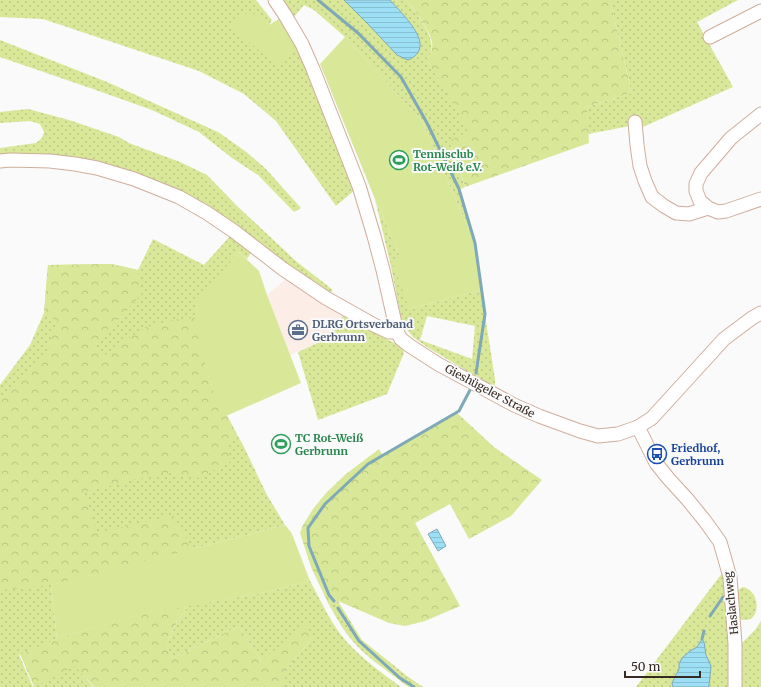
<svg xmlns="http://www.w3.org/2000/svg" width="761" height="687" font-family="Merriweather,serif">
<defs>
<pattern id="grass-dots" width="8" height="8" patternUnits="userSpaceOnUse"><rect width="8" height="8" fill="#d8e798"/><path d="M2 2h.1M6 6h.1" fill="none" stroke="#bac683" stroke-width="1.8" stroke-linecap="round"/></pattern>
<pattern id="forest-crowns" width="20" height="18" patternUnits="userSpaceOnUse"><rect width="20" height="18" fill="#d8e798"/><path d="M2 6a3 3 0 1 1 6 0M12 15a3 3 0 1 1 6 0" fill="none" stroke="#bac683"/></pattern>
<pattern id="water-rules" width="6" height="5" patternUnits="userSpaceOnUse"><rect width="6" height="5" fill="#9de0f6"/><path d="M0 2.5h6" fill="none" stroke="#88c0d3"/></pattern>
</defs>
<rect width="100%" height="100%" fill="#fafafa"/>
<path fill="#fcede7" d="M286,279L344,315L324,340L290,355L267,295Z"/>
<g fill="url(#grass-dots)" fill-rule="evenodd">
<path d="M0,0H256L272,20L269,25H229L299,44L356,189L336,206L276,121L244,94L199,71L43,19L0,17Z"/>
<path d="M281,0H407C417,16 442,42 427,60L470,131L450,142L465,187L459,190L475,244L422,121L345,37L314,10L304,5L293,18Z"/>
<path d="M610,0H738L697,22L733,87L636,130L635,125L588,134L587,107L631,93L629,81Z"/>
<path d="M0,40L107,82L218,132L245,151L265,168L301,208L294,212L258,175L232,158L199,132L152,110L93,89L0,57Z"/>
<path d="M28,109L69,120L119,137L129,143L180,162L207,175L237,206L297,262L333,290L329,294L142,178L0,159V148L36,143L42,138L44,132L40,124L30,121L0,123V112Z"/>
<path d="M375,199L401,259L409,309L481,290L495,379V385L494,386L490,385L427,347L413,337L404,326L401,317L390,262ZM427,316L475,326L472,359L420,340Z"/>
<path d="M232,234L253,250L247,259L239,252L198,300L195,318L210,385L228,419L243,445L267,495L285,525L51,585L57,639L19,655L33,687L75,665L93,687H0V385L30,345L44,313L48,265L112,264L138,270L153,239L204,265Z"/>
<path d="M344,315L401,347L403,350L404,353L387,394L318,420L298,352L324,340Z"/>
<path d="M723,572L726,586L731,687H636Z"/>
<path d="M310,581C321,601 331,624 346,641C362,659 382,673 401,687H285V671L312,638L261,661L239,626L173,658C171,655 167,651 167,647C166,638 176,630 177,620L185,612L186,606L262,593Z"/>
<path d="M743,587C754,589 760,604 755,614C754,616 753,617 751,619C736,623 737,615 736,603C736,600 735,596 736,593C737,590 740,589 743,587Z"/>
<path d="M338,601L362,640L407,676L423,687H409L404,684C387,670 364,656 351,639C342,629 336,616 329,605Z"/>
<path d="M761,621V687H739V646L755,630Z"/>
</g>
<g fill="url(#forest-crowns)">
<path d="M407,0H610L629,81L631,93L587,107L589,143L465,187L452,147L449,141L469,131L427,60C431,55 433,48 432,42C430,30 414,10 407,0Z"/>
<path d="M110,264L138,270L142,294L93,345L105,355L144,328L176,319L196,318L210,384L237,434L226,445L232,461L198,478L167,473L139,479L84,492L97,533L173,515L193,549L51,585L0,590V400H2L47,350L58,321L44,313L48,265Z"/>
<path d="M456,412L494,447L542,480L511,516L469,539L450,504L415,523L460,606L425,621L405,626L389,623L338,601L329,605L311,567L300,533L303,525L313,509L326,493L346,474L379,449L383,456Z"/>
<path d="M186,606L185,612L177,620C176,630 166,638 167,647C167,651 171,655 173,658L239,626L261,661L306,624L312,638L285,671V687H94L75,666L34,687L20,654L64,636L142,614Z"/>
</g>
<g fill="#d8e798">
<path d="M250,11L269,25L282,17L299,44L276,65L229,25Z"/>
<path d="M345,37L422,121L475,244L481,290L409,309L393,264L401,259L375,199L320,64Z"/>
<path d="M239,252L259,271L267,295L301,383L226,416L210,384L195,317L198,299Z"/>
<path d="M285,525L290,531L292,534L310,581L262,593L143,614L64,636L57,639L51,585Z"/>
</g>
<g fill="url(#water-rules)" stroke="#7ea9b7">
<path d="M344,0H390C402,14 439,47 408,60L397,55L367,23Z"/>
<path d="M437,529L446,546L438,551L428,534Z"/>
<path d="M702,639L704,642L706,655L711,666L709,686L708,687H673L672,683L679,669V664L682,658L690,651L697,647Z"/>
</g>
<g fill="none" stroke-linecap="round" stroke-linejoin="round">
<g stroke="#7ea9b7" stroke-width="3">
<path d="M318,0L358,33L401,77L427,123L459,189L475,243L485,314L476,373"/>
<path d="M334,601L329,595L309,546L308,528L325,504L368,464L459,411L470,390"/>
<path d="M338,608L359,641L400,678L414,687"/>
<path d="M710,616L723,597"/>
<path d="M702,639L704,631"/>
</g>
<g stroke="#d0ad9b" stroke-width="15">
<g id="minor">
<path d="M275,0L285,15L302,44L313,69L359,186L374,236L383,270L397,332L401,339L410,346L438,364L514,405L539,416L580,431L598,436L618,434L638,427L652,418L724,339L752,318L761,313"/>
<path d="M710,37L761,11"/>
<path d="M761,114L731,138L701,173L696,184V191L700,201L708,208L718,212L726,211L761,199"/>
<path d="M635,122L637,145L640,166L645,181L652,197L664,206L676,213L689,214L708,208"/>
<path d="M0,161L10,160L50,161L75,164L97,168L134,179L179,197L207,213L235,232L283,269L326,298L374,325L389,332H397"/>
<path d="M638,427L656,463L668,478L688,500L705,521L720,542L730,577L735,644V687"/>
</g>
</g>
<use href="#minor" stroke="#fff" stroke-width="13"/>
</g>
<defs>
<g id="stadium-ring" transform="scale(1)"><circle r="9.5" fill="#fafafa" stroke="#2e9e5b" stroke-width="1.5"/><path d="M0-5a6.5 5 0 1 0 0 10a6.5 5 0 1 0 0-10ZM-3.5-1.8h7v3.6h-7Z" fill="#2e9e5b"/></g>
<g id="office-ring" transform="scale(1)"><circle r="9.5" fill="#fafafa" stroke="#5c6f8a" stroke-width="1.5"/><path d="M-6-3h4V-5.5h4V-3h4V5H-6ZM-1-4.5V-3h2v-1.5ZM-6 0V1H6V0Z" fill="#5c6f8a"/></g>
<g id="bus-ring" transform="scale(1)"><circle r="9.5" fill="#fafafa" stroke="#1a4fb4" stroke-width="1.5"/><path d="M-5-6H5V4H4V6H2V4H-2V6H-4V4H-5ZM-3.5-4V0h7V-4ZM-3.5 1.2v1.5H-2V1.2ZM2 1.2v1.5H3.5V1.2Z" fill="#1a4fb4"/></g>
</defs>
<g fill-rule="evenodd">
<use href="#stadium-ring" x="399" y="160"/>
<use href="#office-ring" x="298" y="330"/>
<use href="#stadium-ring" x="281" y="444"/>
<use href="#bus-ring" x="657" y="454"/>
</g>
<g text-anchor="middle" stroke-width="4" stroke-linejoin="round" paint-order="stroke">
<g font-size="11" font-weight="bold" fill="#27864d" stroke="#fafafa" text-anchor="start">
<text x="413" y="158">Tennisclub<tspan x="413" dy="13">Rot-Weiß e.V.</tspan></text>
<text x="295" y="442">TC Rot-Weiß<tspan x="295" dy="13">Gerbrunn</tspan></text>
</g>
<g font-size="11" font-weight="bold" fill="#4e5e75" stroke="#fafafa" text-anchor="start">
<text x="312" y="328">DLRG Ortsverband<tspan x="312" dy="13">Gerbrunn</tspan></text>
</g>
<g font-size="11" fill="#372a23" stroke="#fafafa">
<text transform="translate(490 391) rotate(28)" y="4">Gieshügeler Straße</text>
<text transform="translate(731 603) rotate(-96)" y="4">Haslachweg</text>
</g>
<g font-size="11" font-weight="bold" fill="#164399" stroke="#fafafa" text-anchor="start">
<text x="671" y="452">Friedhof,<tspan x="671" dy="13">Gerbrunn</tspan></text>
</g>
</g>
<path d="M625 671v6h75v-6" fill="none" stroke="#372a23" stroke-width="2"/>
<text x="631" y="671" font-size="12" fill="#372a23" stroke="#fafafa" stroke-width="3" paint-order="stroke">50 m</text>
</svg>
